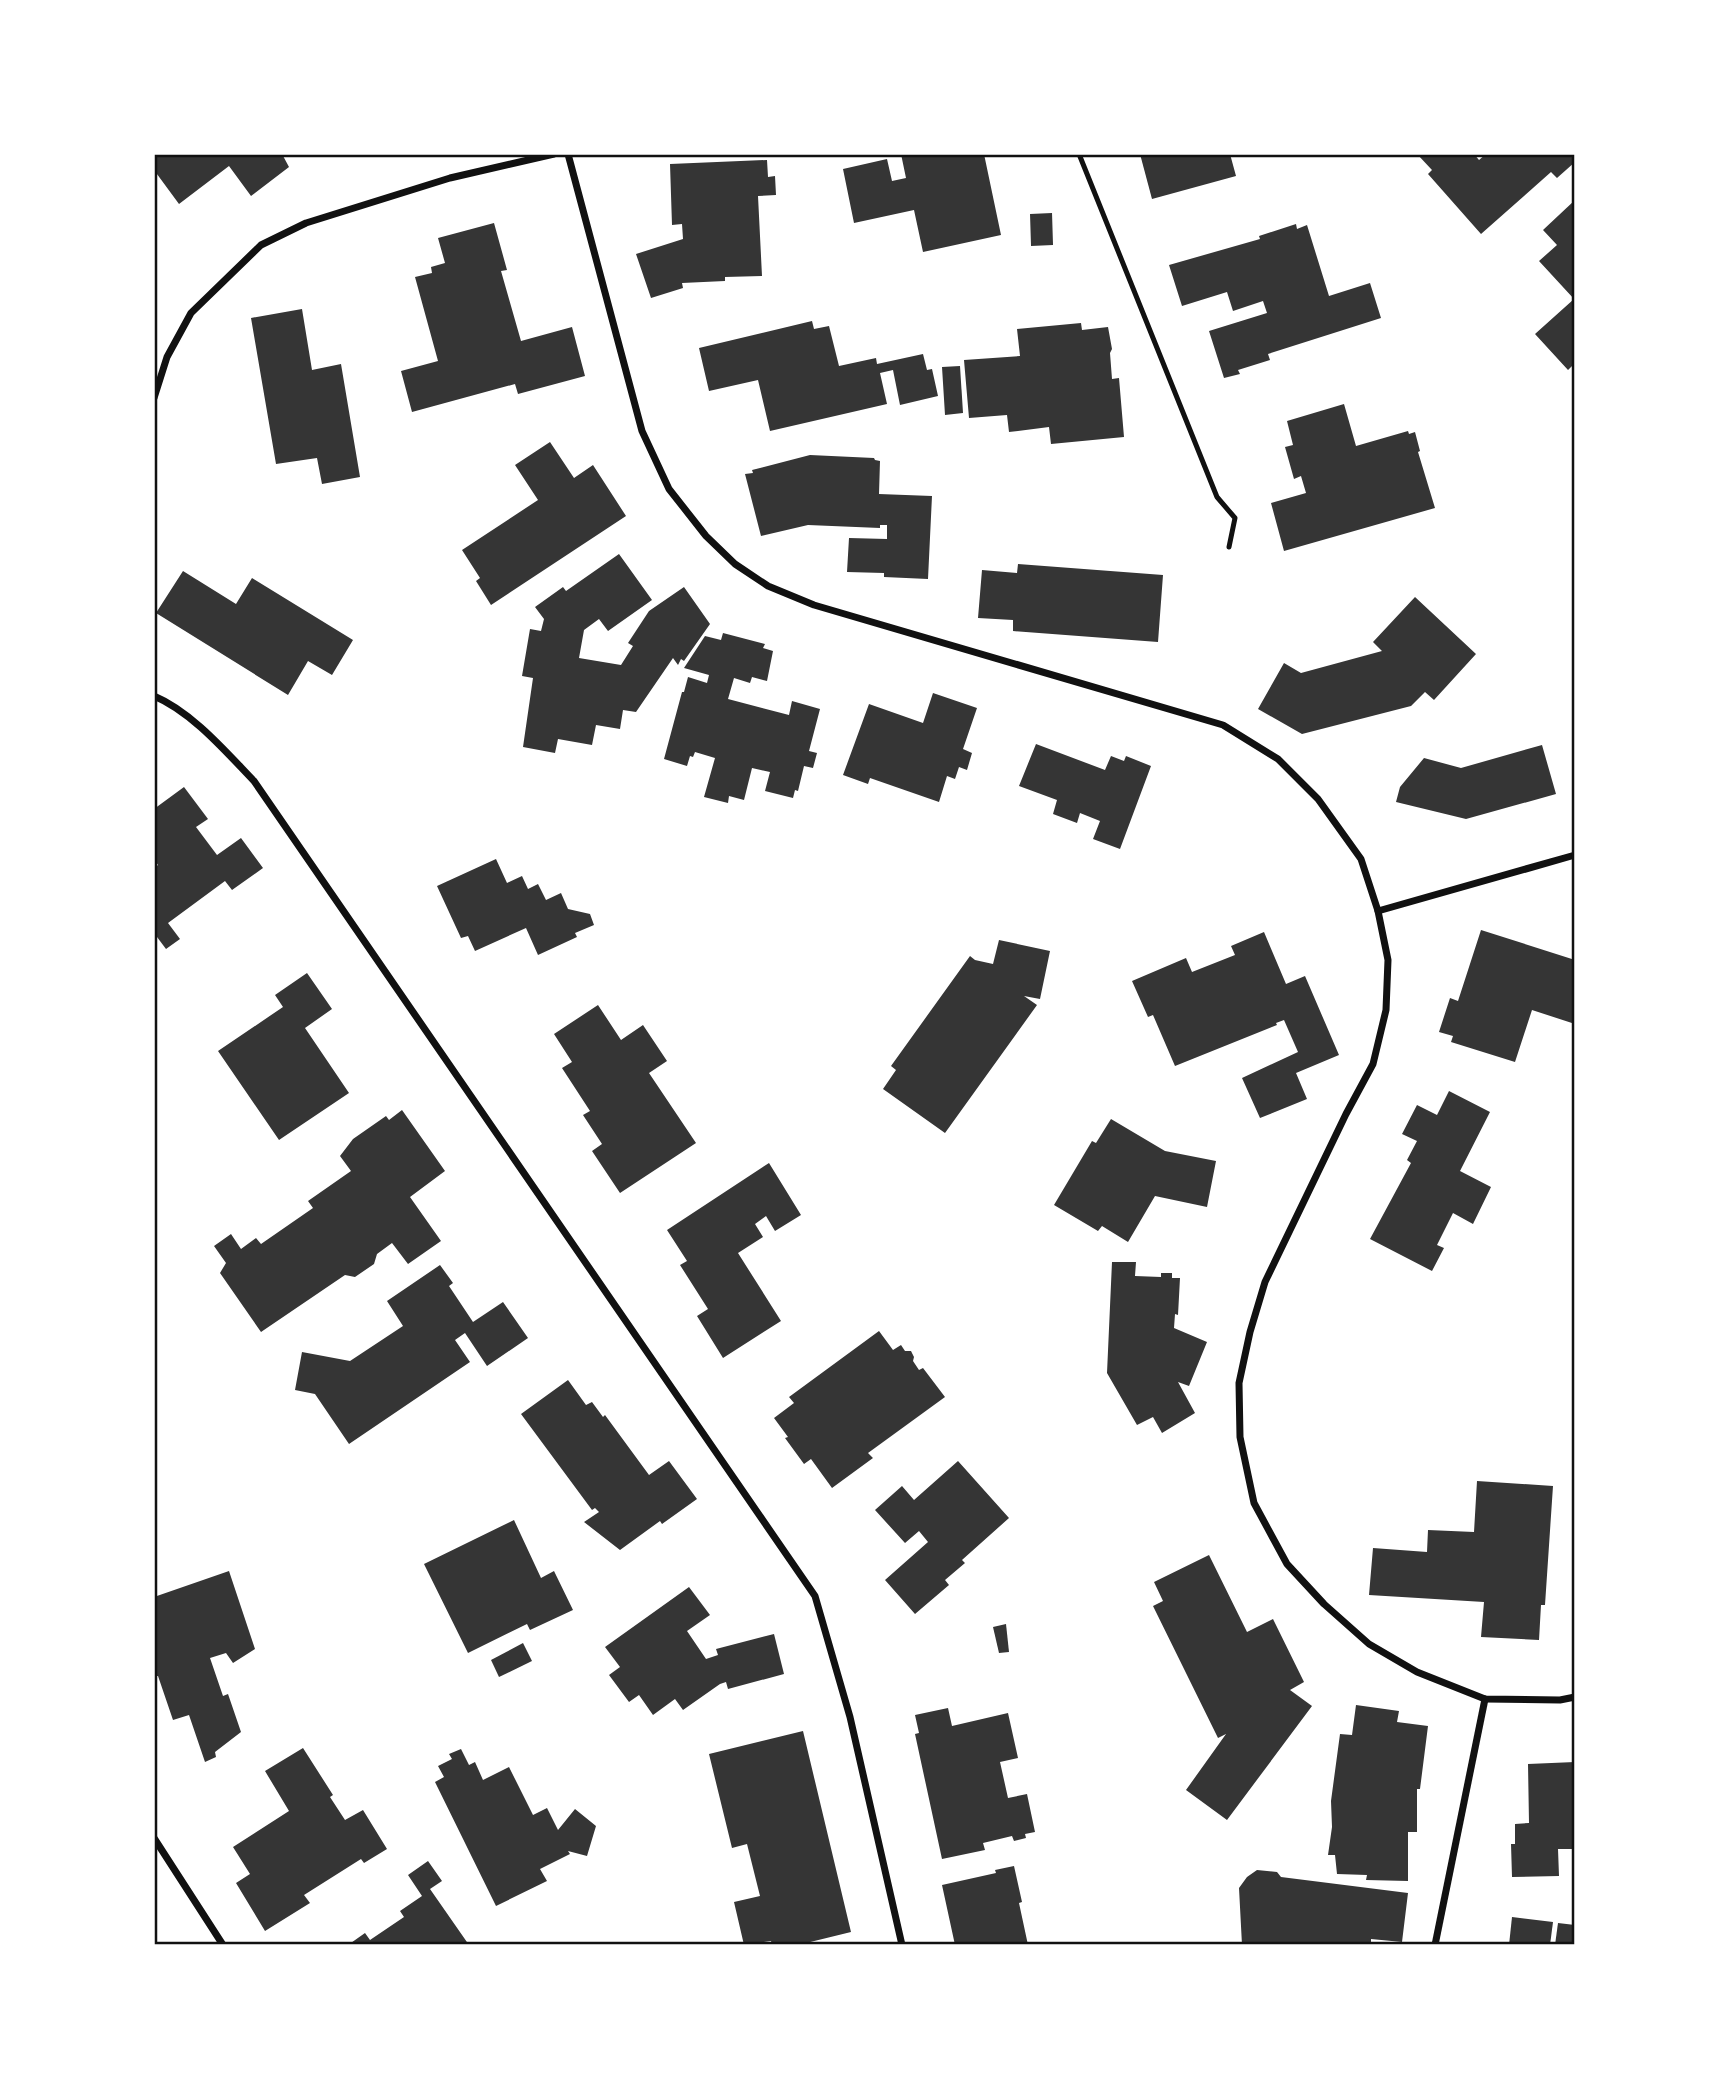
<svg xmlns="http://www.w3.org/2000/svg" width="1729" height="2099" font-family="Manrope,sans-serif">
<rect width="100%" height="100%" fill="#fff"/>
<g fill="#353535">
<path d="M154,154H282L289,167L251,196L229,166L179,204L154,170Z"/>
<path d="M901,154H984L1001,235L923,252L914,210L854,223L843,169L887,159L892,181L906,178Z"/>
<path d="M1140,154H1230L1236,176L1152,199Z"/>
<path d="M1417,154H1474L1479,160L1486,154H1575V162L1557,178L1551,172L1481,234L1428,174L1432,170Z"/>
<path d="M767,160L768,177L775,176L776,195L758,196L762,276L725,277V281L682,283L683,288L651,298L636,254L683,239L682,224L672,225L670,164Z"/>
<path d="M1575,200V363L1568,370L1535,334L1574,299L1539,261L1557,245L1543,230Z"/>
<path d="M1052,213L1053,245L1031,246L1030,214Z"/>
<path d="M494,223L507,270L501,271L521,341L572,327L585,376L518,394L515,384L412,412L401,371L438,361L415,277L432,273L431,267L445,263L438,238Z"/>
<path d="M1296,224L1297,229L1307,225L1329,296L1370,283L1381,318L1268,354L1270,360L1238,370L1240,374L1224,378L1209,331L1267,313L1263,301L1233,311L1227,292L1182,306L1169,265L1260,239L1259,236Z"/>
<path d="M302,309L312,370L341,364L360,477L322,484L317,458L276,464L251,318Z"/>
<path d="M812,321L814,329L829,326L839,366L876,358L877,364L923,354L927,370L932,369L938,396L900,405L893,370L880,373L887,404L770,431L758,380L709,391L699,348Z"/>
<path d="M1081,323L1082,330L1108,327L1112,349L1110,353L1112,379L1119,378L1124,437L1051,444L1049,427L1009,432L1007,415L969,418L964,360L1020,356L1017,329Z"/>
<path d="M960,366L963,413L945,415L942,367Z"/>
<path d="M1344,404L1356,446L1408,431L1409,434L1415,432L1420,451L1418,452L1435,508L1284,551L1271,503L1306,493L1301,476L1294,479L1285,447L1293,445L1287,421Z"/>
<path d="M550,442L574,478L593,465L626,516L491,605L476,581L480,578L462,550L538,500L515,465Z"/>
<path d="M810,455L874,458L875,460L880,461L879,494L932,496L928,579L884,577V573L847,572L849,538L887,539V525H880V528L808,525L761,536L745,474L753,473L752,470Z"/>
<path d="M619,554L652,600L608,631L599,619L584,630L579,658L621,665L633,646L628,643L649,611L684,587L710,624L684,661L681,659L678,665L673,658L636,712L623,710L620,729L596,725L592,745L558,739L555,753L523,747L533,678L522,676L530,629L541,631L544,619L535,607L563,587L566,591Z"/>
<path d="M1018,564L1163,575L1158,642L1013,631V620L978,618L982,570L1017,573Z"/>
<path d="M183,571L236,604L252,578L353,640L332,675L308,661L288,695L156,613Z"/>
<path d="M1415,597L1476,654L1434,700L1425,692L1411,706L1302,734L1258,709L1284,663L1301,673L1382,651L1373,642Z"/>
<path d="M723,633L765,644L763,648L773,651L767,681L752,677L750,683L734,678L728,699L789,715L792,701L820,709L809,751L817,753L813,768L804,766L798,791L795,790L793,798L765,791L770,772L752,768L744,800L729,796L728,803L704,797L715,758L695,752L693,757L690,756L687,766L664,759L682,692H684L688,677L707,683L709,675L684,668L705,636L721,640Z"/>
<path d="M933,693L977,708L963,749L972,753L967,770L959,767L955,779L947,776L939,802L870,778L868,784L843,775L869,704L923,723Z"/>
<path d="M1036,744L1105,770L1111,756L1124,761L1126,756L1151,766L1120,849L1093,839L1100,821L1080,813L1077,823L1053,814L1057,800L1019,786Z"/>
<path d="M1542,745L1556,794L1466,819L1396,802L1400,787L1424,758L1461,768Z"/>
<path d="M184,787L208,819L196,827L217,855L241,838L263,868L232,890L225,881L168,923L180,939L166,949L154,933V868L158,865L154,859V809Z"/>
<path d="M496,859L507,883L522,876L528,889L538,884L546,900L561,893L568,909L590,914L594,925L575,933L577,937L538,955L526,928L475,951L468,936L461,938L437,886Z"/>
<path d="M1481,930L1575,960V1024L1532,1010L1515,1062L1451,1042L1453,1036L1439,1032L1450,998L1458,1001Z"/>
<path d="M1264,932L1286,984L1305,976L1339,1055L1296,1073L1307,1099L1260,1118L1242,1078L1298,1052L1284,1020L1276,1023L1277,1025L1175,1066L1153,1015L1148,1017L1132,981L1186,958L1192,972L1235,955L1231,946Z"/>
<path d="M999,940L1050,951L1040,999L1024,996L1037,1005L945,1133L883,1089L896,1070L891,1066L970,956L975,960L993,964Z"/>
<path d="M307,973L332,1009L305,1028L349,1093L279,1140L218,1051L283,1007L275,995Z"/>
<path d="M598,1005L621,1040L643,1025L667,1061L649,1073L696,1143L620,1193L592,1151L602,1144L583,1115L590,1111L562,1068L572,1062L554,1034Z"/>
<path d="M1449,1091L1490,1112L1460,1171L1491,1187L1473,1224L1453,1213L1437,1245L1444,1248L1432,1271L1370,1239L1411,1163L1407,1160L1417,1141L1402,1134L1417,1105L1437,1115Z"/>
<path d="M402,1110L445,1171L410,1197L441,1241L408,1264L392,1243L377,1254L374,1264L355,1277L345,1275L261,1332L220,1273L226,1263L214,1246L231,1234L241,1249L256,1238L261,1244L313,1208L308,1201L351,1171L340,1156L353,1139L386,1116L389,1120Z"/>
<path d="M1111,1119L1165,1151L1216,1161L1207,1207L1155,1196L1128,1242L1102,1226L1098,1231L1054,1205L1092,1141L1096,1143Z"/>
<path d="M769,1163L801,1215L775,1231L766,1216L755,1224L763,1237L738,1253L781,1321L723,1358L697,1316L708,1309L680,1265L687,1261L667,1230Z"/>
<path d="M1112,1262H1136L1135,1276L1161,1277V1273H1172V1278H1180L1178,1315L1175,1314L1174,1328L1207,1342L1189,1386L1178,1382L1195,1413L1162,1433L1153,1417L1137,1425L1107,1373Z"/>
<path d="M440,1265L453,1283L449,1286L473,1322L503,1302L528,1338L487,1366L465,1333L455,1340L470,1362L349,1444L315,1394L295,1390L302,1352L350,1361L403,1326L387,1301Z"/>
<path d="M879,1331L893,1350L901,1345L905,1351H911L914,1357L913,1361L919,1370L923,1368L945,1397L868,1453L873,1458L832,1488L811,1459L804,1464L785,1438L788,1437L774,1418L794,1403L789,1397Z"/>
<path d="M568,1380L586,1405L592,1402L603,1417L605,1415L649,1475L669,1461L697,1499L662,1524L660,1521L620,1550L584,1522L599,1512L595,1508L592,1510L521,1414Z"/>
<path d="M958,1461L1009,1518L962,1560L965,1563L945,1580L949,1585L915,1614L885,1580L928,1542L919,1531L905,1543L875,1510L902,1486L914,1500Z"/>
<path d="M1477,1481L1553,1486L1545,1605H1541L1539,1640L1481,1637L1484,1602L1369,1595L1373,1548L1427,1552L1428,1530L1474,1532Z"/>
<path d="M514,1520L541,1578L554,1571L573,1610L530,1630L527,1624L468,1653L424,1564Z"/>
<path d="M1209,1555L1247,1632L1273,1619L1304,1682L1290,1690L1312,1706L1227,1820L1186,1790L1226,1734L1218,1738L1153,1606L1163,1601L1154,1582Z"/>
<path d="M229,1571L255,1649L233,1663L226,1653L210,1658L223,1696L228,1694L241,1732L215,1752L216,1757L205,1762L189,1715L173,1720L158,1676H155L154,1673V1597Z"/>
<path d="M689,1587L710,1615L687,1631L706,1659L718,1655L716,1649L774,1634L784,1674L728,1689L726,1682L720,1684L683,1710L675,1699L653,1715L639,1695L629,1702L609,1675L620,1667L605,1647Z"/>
<path d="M1006,1624L1009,1652L999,1653L993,1627Z"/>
<path d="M523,1643L532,1661L499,1677L491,1660Z"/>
<path d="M1356,1705L1399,1711L1397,1722L1428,1726L1420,1789H1417V1832H1408V1881L1366,1880L1367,1875L1337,1874L1335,1855H1328L1332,1827L1331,1801L1340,1734L1352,1735Z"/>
<path d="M948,1708L952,1726L1008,1713L1018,1758L1000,1762L1008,1798L1027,1794L1035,1832L1025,1834L1026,1838L1014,1841L1012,1836L983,1843L985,1850L942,1859L915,1734L919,1733L915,1715Z"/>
<path d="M803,1731L851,1932L798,1945H772L771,1941L744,1945L734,1902L760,1896L747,1844L732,1848L709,1754Z"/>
<path d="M303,1748L333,1795L330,1797L345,1820L363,1810L387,1849L364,1863L361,1859L304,1895L310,1903L265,1931L236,1883L250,1874L233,1847L289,1811L265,1771Z"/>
<path d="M461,1749L469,1765L475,1762L483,1780L509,1767L533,1815L547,1808L558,1830L575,1809L596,1826L587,1856L568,1851L570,1854L540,1869L547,1881L496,1906L435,1782L444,1777L438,1766L452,1759L449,1754Z"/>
<path d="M1575,1762V1849H1558L1559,1876L1512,1877L1511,1844H1515V1824L1529,1823L1528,1764Z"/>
<path d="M428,1861L442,1881L430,1889L469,1945H348L365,1933L370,1940L404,1917L400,1911L422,1896L408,1875Z"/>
<path d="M1014,1866L1022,1902L1019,1903L1028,1945H955L942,1885L996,1873L995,1870Z"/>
<path d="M1257,1870L1277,1872L1281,1877L1408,1893L1402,1942L1371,1939V1945H1242L1239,1888L1247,1877Z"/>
<path d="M1512,1917L1553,1922L1550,1945H1509Z"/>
<path d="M1558,1923L1575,1925V1945H1555Z"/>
</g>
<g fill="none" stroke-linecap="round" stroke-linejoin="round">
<path stroke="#111" stroke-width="5" d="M1079,154L1217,497L1235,518L1229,547"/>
<g stroke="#111" stroke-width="7">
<path d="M568,154L642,431L669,489L706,536L735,564L768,586L814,605L1223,725L1278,759L1318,799L1361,859L1378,911L1388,960L1386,1010L1373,1064L1346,1114L1265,1282L1250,1332L1239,1383L1240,1437L1254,1503L1287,1564L1324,1604L1369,1644L1417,1672L1485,1699L1560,1700L1575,1697"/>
<path d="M154,398L167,357L191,313L261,245L306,223L450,178L554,154"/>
<path d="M154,696C192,712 226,752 254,781L815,1596L850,1717L902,1945"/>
<path d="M1378,911L1575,855"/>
<path d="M154,1838L223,1945"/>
<path d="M1435,1945L1485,1699"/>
</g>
</g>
<rect width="1729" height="2099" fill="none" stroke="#ffffff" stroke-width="312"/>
<rect x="156" y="156" width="1417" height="1787" fill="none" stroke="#111" stroke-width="2.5"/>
</svg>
